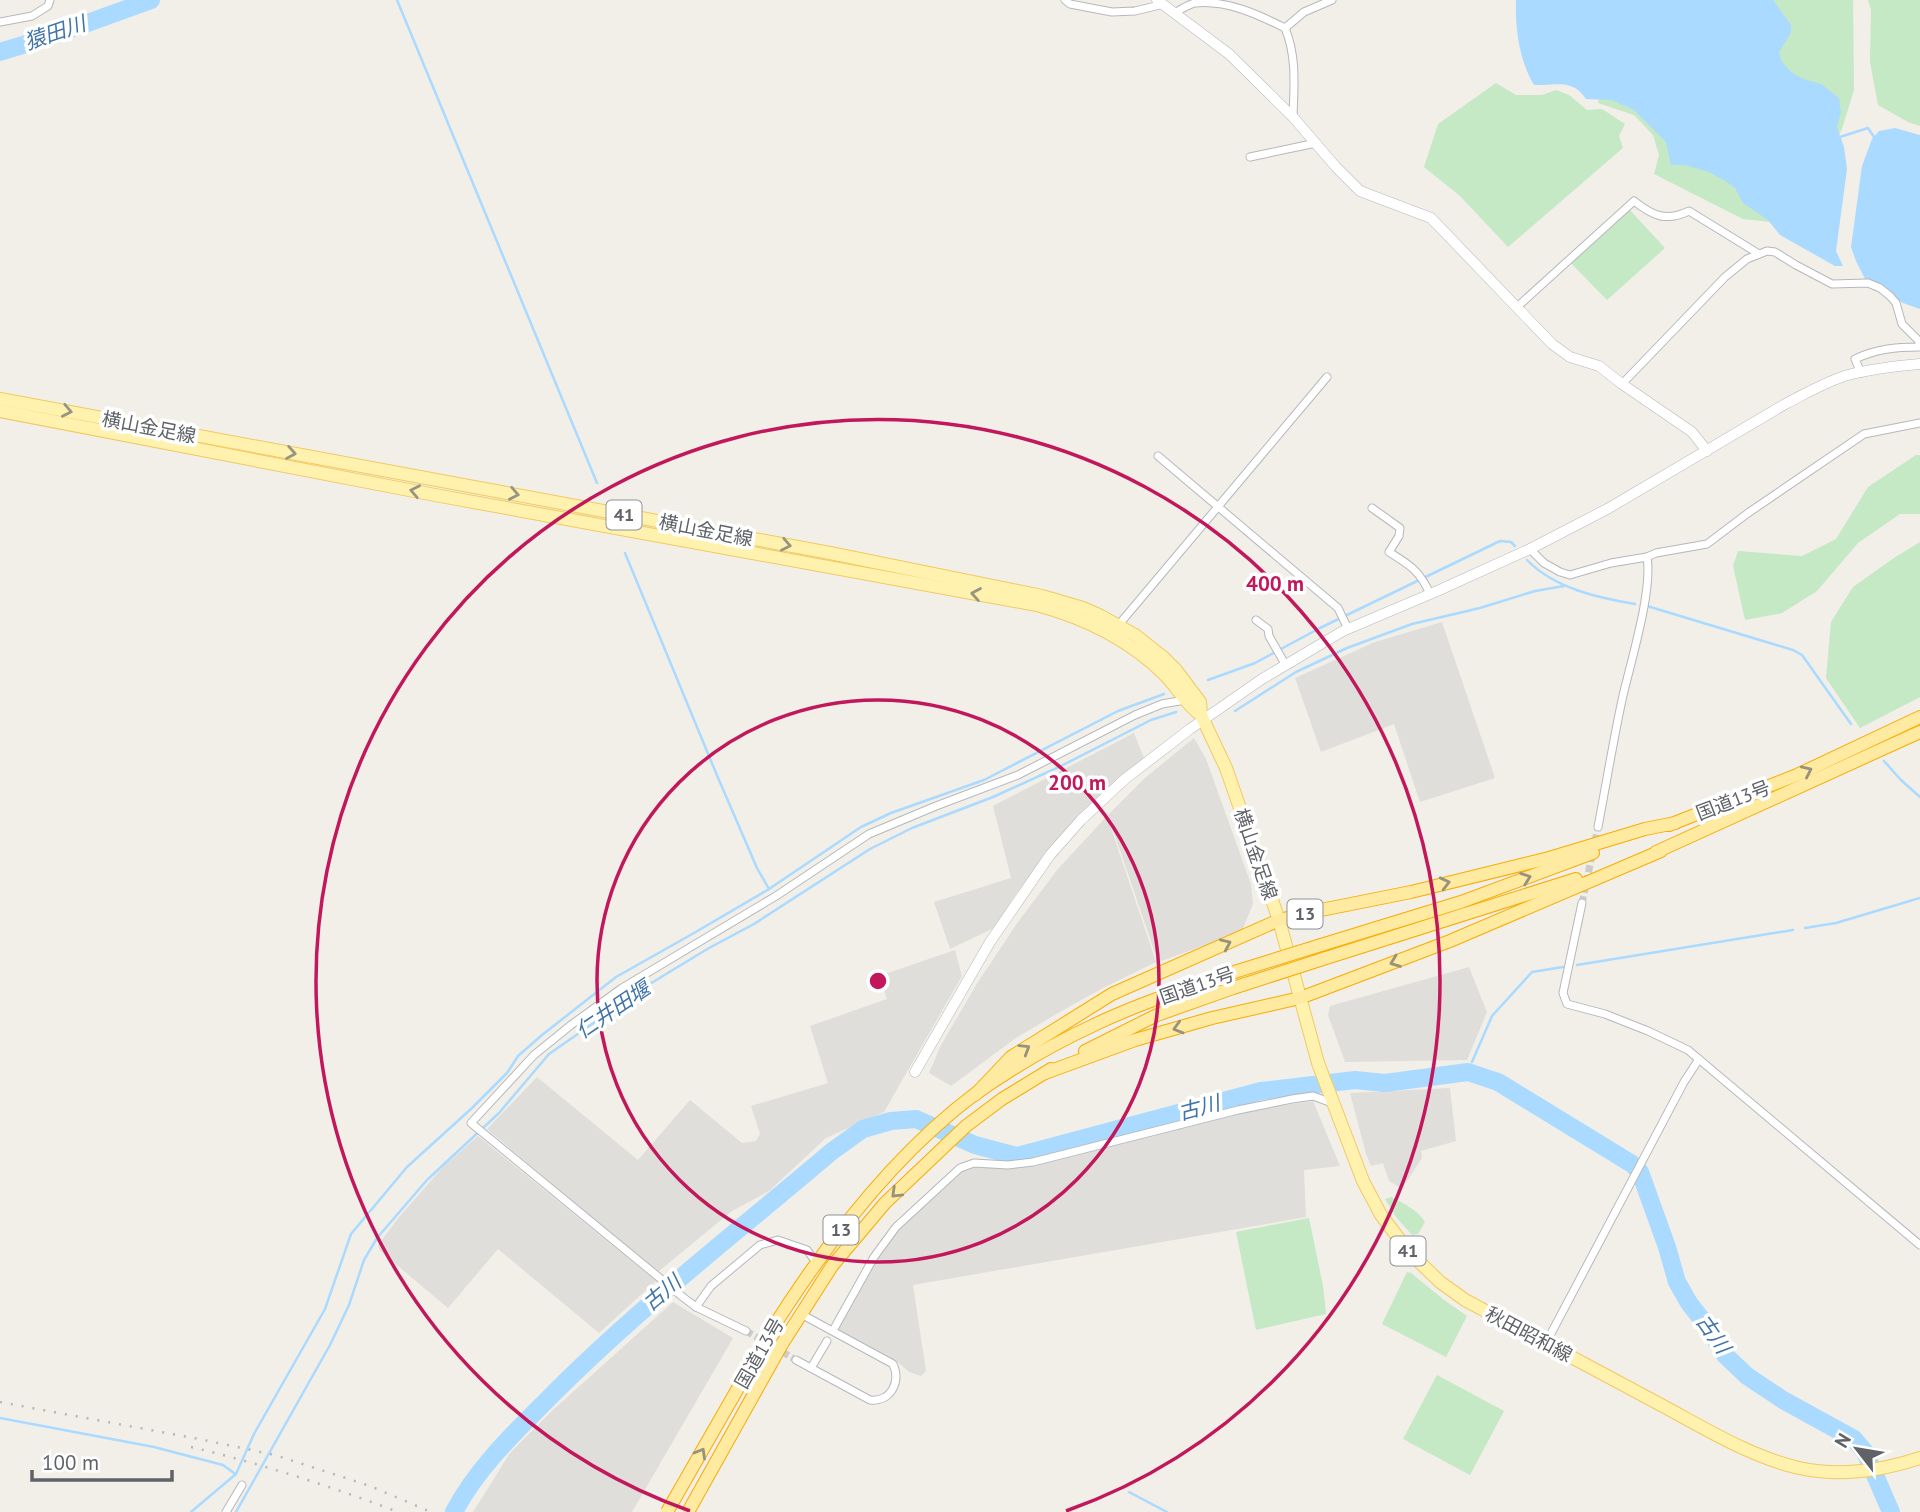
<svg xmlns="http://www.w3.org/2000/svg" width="1920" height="1512" font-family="'PT Sans','Noto Sans JP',sans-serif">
<rect width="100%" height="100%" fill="#f1efe8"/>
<g fill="#e0deda">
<path d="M1442,622L1495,778L1420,802L1394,724L1321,752L1295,678L1375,642Z"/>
<path d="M1134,733L1144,758L1091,805L1055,843L1017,892L994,928L950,949L934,902L1011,878L993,806Z"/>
<path d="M1194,738L1206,759L1251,884L1253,904L1241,933L1158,962L1108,815L1145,778Z"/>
<path d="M1107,816L1156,962L1103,988L1058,1013L1016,1038L951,1086L929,1073L941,1045L978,982L1018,922L1057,870Z"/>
<path d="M955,950L962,976L884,1112L826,1138L769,1191L732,1211L659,1271L649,1265L487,1129L537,1077L638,1160L690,1100L742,1143L756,1141L760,1134L751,1106L828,1083L810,1026L887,999L879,976Z"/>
<path d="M1469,967L1487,1012L1467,1060L1345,1062L1328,1015L1330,1006Z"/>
<path d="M1450,1088L1456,1141L1421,1151L1422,1158L1403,1187H1399L1389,1181L1383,1163L1371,1166L1366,1154L1350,1093Z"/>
<path d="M1313,1101L1340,1166L1304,1170L1306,1217L913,1285L926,1371L921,1376L909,1372L899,1363L837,1329L877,1257L899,1228L960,1170L972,1166L1008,1168L1135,1140L1156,1133L1264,1108Z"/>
<path d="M478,1136L656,1281L599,1333L498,1249L448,1308L380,1251L378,1245L399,1217L443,1167Z"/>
<path d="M673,1302L733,1338L632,1512H473L510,1453L553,1410Z"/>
</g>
<g fill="#c5e8c5">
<path d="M1660,0H1853L1854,90L1842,129L1789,224L1743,219L1654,174L1659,155L1653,135L1634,115L1598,103L1602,83Z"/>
<path d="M1868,0H1920V126L1908,122L1878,105L1870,62L1871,10Z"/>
<path d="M1496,83L1516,95H1542L1556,90L1569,95L1587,110L1602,109L1625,124L1619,136L1623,148L1508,247L1460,196L1424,167L1438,124Z"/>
<path d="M1627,207L1665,248L1607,300L1568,260Z"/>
<path d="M1916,455H1920V514H1900L1858,543L1817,591L1782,613L1745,620L1733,566L1738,551L1802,556L1836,539L1868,487Z"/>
<path d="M1920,542V697L1860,728L1826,678L1831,622L1853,587L1894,558Z"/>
<path d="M1391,1197C1403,1203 1418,1210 1425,1222L1418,1234L1412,1235L1396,1217L1385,1199Z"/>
<path d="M1309,1218L1323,1286L1326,1314L1256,1330L1236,1232Z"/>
<path d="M1407,1272L1411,1273L1444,1300L1467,1316L1446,1357L1382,1324Z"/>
<path d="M1437,1375L1504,1411L1470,1475L1403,1439Z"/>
</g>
<g fill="#aadaff">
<path d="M1516,0H1773L1791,25V33L1779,52L1782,62L1791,72L1803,79L1821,84L1839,98L1841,112L1837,127L1844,147L1847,169L1836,251L1843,266H1835L1780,235L1768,220L1743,203L1735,188L1727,182L1709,172L1685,165H1671L1666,142L1634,110L1612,100L1586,99C1572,78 1556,86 1534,85C1519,60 1515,28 1516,0Z"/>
<path d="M1895,128L1920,135V309L1903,303L1865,279L1856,261L1851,247L1862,166L1872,139L1879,131Z"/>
</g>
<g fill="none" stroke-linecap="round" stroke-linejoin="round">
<g stroke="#aadaff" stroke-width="2.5">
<path d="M397,0L597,483"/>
<path d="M1840,137L1868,128L1874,137"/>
<path d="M625,553L716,773L757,868L769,889"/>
<path d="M1527,560C1554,588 1598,598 1635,604"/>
<path d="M1647,606L1793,650L1802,655L1851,724"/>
<path d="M1208,680L1255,663L1320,628L1500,541L1511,542L1515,546"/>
<path d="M1235,711L1296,672L1347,648L1412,624L1480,608L1535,591L1564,586"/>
<path d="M1884,761L1901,780L1920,797"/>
<path d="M1805,928L1836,923L1920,898"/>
<path d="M1577,965L1793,930"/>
<path d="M1472,1062L1492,1016L1532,972L1563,967"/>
<path d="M1468,1072L1469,1070"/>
<path d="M0,1418L154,1447L223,1465L234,1473"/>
<path d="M1129,1492L1167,1512"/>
<path d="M191,1512L236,1474L254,1434L325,1309L351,1234L407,1167L472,1108L507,1073L518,1056L542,1035L616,977L694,933L769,889L861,827L891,813L984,780L1118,711L1164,694"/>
<path d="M236,1512L330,1345L349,1305L364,1260L377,1238L427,1180L499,1113L549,1054L648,985L709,948L754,924L870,849L912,828L993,797L1061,766L1151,720L1176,712"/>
</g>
<g stroke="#aadaff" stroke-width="18">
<path d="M0,52L46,38L151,0"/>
<path d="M454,1512C477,1468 514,1433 549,1398C637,1309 736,1233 831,1152L863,1129L891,1121L916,1119L975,1145L1017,1156L1261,1091L1355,1080L1385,1083L1468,1072L1498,1082L1632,1164L1640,1172L1667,1247L1677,1282L1689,1303L1707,1326L1725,1355L1747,1376L1783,1400L1854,1439L1865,1452L1891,1512"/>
</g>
<g stroke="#ccccc8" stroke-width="7" stroke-dasharray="7 3.5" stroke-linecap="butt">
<path d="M1582,903L1598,827"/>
<path d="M746,1331L796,1360"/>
</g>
<g stroke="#b5b8bc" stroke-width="9">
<g id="minor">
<path d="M1065,0L1070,4L1112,12L1135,11L1164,4"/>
<path d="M1176,12C1182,9 1189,4 1195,3C1227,0 1257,14 1285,28C1297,57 1294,86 1293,117"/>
<path d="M0,22L32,16L48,6L50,0"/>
<path d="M1285,28L1304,12L1332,0"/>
<path d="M1250,157L1316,143"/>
<path d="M1517,307L1634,201C1653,216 1666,222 1689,211L1759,254"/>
<path d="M1622,384L1725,277L1747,259L1767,251L1775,252L1796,265L1832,284L1868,283L1880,288L1890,296L1896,303L1902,324L1919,341V347C1896,347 1876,349 1855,359L1861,373"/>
<path d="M1158,456L1338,608L1348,629"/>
<path d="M1372,508L1400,528L1399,536L1389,552C1410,565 1420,571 1430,594"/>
<path d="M1530,549L1544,563L1560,572L1570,575L1611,563L1647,557C1653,591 1630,664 1622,700C1613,742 1606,785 1598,827"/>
<path d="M1647,557L1656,553L1707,544L1748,513L1864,434L1920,423"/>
<path d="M1256,620L1268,629L1269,636L1285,664"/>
<path d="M1116,628L1327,377"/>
<path d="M1582,903L1563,993L1567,1004L1605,1014L1648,1031L1688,1050L1920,1245"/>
<path d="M696,1307L711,1286L760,1245L778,1240L807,1250L816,1262"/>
<path d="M835,1327L874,1257L896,1227L960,1168L974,1163L1008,1165L1033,1162L1238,1110L1292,1099L1313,1096L1332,1103"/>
<path d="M746,1331L696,1307L684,1298L471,1123L534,1055L571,1025L622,988L776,896L869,834L936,806L1018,775L1135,715L1162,704L1185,700"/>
<path d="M1546,1343L1684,1082L1699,1059"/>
<path d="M796,1360L870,1400C891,1402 901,1382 893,1364L801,1314"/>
<path d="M811,1368L827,1341"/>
<path d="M226,1512L242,1485"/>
</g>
</g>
<g stroke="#b5b8bc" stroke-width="11">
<g id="tertiary">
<path d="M1157,0L1229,54L1293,117L1336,167L1360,191L1431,218L1552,344L1570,357L1599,366L1622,384L1692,432L1707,451"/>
<path d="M915,1072L990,942L1050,855L1081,820L1125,779L1190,729L1262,679L1343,631L1435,592L1530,549L1609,508L1787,403C1807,393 1827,381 1848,375C1871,369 1896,366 1920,364"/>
</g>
</g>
<g stroke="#f2c960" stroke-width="14">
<g id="primary">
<path d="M0,399L830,553L1042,596L1083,608L1101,616L1135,635L1164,658L1176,670L1200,702L1201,715L1226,768L1279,920L1318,1063L1363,1181L1381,1215L1409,1252L1440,1282L1465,1300C1531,1335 1597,1371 1663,1406C1706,1429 1751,1457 1799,1468C1840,1477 1881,1471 1920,1458"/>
<path d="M0,411L435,495L1037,605C1085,618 1129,639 1165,675C1178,688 1186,705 1201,715"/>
</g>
</g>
<g stroke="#f9ab00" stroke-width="14">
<g id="trunk">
<path d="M1669,825L1797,775L1920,717"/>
<path d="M1656,852L1920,732"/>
<path d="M1321,945L1461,902L1593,853"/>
<path d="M1326,958L1576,879"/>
<path d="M1085,1051L1157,1015L1233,988"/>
<path d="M1045,1073L1135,1040L1212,1018L1300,998L1450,941L1661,851"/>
<path d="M975,1095L1011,1057L1112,994L1279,920L1321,910L1411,892L1549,858L1645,829L1675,823"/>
<path d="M769,1334C824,1246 892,1156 975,1094C1012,1068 1053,1044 1094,1025C1137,1004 1183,990 1228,974"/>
<path d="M782,1344L832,1266L885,1203L966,1126L1002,1099L1051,1069"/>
</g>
</g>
<use href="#minor" stroke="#fff" stroke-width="7"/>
<use href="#tertiary" stroke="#fff" stroke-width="10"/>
<use href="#primary" stroke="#fff2af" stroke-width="12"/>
<use href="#trunk" stroke="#feeaa1" stroke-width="12"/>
<g stroke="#b6b7b8" stroke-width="2.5" stroke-dasharray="2 9" stroke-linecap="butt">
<path d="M0,1402L199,1439L275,1455L370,1486L431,1512"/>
<path d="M191,1447C262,1464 330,1486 398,1512"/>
</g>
<g stroke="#f9ab00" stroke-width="14" stroke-linecap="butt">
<g id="trunk-bridge">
<path d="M1228,974L1321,945"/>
<path d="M1233,988L1326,958"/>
<path d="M667,1512L769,1334"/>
<path d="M688,1512L782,1344"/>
</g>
</g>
<use href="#trunk-bridge" stroke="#feeaa1" stroke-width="12"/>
</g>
<defs><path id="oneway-chevron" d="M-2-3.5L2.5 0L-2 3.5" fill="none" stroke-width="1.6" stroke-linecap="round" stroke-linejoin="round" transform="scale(1.75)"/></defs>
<g stroke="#979581">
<use href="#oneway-chevron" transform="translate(67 411) rotate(11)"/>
<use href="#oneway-chevron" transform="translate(291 453) rotate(10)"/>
<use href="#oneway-chevron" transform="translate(415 491) rotate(-169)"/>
<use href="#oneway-chevron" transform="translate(514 494) rotate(11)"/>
<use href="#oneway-chevron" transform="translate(786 545) rotate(11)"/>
<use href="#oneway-chevron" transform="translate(976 594) rotate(-170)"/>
</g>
<g stroke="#97927c">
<use href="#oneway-chevron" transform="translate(1807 771) rotate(-25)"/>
<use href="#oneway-chevron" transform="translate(1526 878) rotate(-20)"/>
<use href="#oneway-chevron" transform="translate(1445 883) rotate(-14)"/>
<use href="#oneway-chevron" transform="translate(1226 944) rotate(-24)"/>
<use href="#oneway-chevron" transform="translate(1395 962) rotate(159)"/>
<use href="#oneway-chevron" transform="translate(1178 1028) rotate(164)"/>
<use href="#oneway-chevron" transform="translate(1025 1049) rotate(-32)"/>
<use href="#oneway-chevron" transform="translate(896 1193) rotate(136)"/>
<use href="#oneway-chevron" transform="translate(701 1453) rotate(-60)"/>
</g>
<g fill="none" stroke="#c2185b" stroke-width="3.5">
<circle cx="878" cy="981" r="281"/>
<path d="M690 1511A562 562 0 1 1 1066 1511"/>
</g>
<g text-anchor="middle" stroke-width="7" stroke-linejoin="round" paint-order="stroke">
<g fill="#fff" stroke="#8f9295" stroke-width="2">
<rect x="606.5" y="500.5" width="35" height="29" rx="5"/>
<rect x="1287.5" y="899.5" width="35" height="29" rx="5"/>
<rect x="823.5" y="1215.5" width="35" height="29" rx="5"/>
<rect x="1390.5" y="1236.5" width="35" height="29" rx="5"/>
</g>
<g font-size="18" font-weight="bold" fill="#5f6368">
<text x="624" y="521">41</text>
<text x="1305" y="920">13</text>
<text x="841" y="1236">13</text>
<text x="1408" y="1257">41</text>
</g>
<g font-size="19" fill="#5f6368" stroke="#fff">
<text transform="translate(149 427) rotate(11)" y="7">横山金足線</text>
<text transform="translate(706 530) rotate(11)" y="7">横山金足線</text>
<text transform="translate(1733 800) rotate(-21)" y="7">国道13号</text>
<text transform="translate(1256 854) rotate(71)" y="7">横山金足線</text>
<text transform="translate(1197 985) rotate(-19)" y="7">国道13号</text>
<text transform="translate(1529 1334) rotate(28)" y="7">秋田昭和線</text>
<text transform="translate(759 1353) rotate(-60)" y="7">国道13号</text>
</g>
<g font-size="21" font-style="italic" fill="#4174aa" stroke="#fff">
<text transform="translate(55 33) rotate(-19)" y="7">猿田川</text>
<text transform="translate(613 1010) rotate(-34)" y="7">仁井田堰</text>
<text transform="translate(1199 1108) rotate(-15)" y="7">古川</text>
<text transform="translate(662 1293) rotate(-40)" y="7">古川</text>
<text transform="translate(1713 1334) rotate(55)" y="7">古川</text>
</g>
</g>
<circle cx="878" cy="981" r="10" fill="#c2185b" stroke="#fff" stroke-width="3.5"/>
<g font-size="21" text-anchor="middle" font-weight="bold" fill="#c2185b" stroke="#fff" stroke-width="7" stroke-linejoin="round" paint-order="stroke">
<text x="1275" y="591">400 m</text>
<text x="1077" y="790">200 m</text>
</g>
<g transform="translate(1857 1449) rotate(301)" stroke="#ffffff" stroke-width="5" paint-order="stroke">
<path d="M0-5L12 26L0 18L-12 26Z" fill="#5f6368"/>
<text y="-10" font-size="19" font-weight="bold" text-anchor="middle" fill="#5f6368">N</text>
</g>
<path d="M32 1470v10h140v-10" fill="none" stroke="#5f6368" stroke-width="3.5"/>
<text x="42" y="1470" font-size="21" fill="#5f6368" stroke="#ffffff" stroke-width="5" paint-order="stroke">100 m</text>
</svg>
